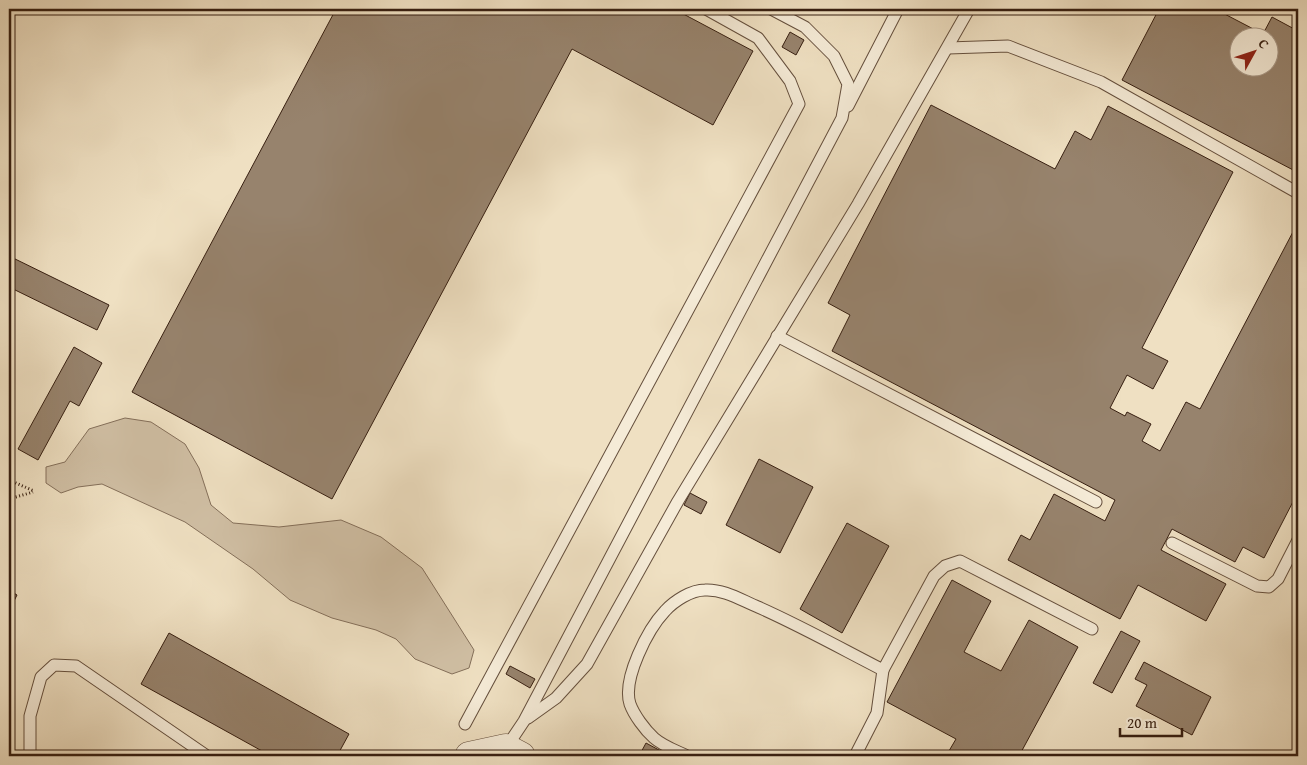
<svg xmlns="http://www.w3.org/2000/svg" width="1307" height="765" font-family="'Gentium Book Plus',serif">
<rect width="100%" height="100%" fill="#efe0c2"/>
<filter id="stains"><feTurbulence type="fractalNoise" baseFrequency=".004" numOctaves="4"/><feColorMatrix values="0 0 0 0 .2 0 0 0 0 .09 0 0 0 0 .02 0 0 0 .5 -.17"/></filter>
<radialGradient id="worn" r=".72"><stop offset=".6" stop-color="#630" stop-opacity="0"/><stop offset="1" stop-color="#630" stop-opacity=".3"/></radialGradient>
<path fill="#d0bfa4" stroke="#846f5a" d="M125,418L151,422L185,444L199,468L211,505L233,523L279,527L341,520L381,537L422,568L474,650L469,668L452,674L415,659L396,639L376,630L332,618L290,600L253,569L185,522L102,484L78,487L61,493L46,483V467L65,462L89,429Z"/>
<g fill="#97836d" stroke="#371f11" fill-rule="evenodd">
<path d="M336,9H674L753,51L713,125L572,49L332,499L132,392Z"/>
<path d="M1159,9H1215L1263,34L1272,17L1298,31V165L1295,171L1122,80ZM1240,38H1270V68H1240Z"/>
<path d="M790,32L804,40L796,55L782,47Z"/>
<path d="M931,105L1055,169L1075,131L1091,140L1108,106L1233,172L1142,348L1168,361L1153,389L1127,375L1110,408L1125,416L1127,412L1151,424L1142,441L1160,451L1186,402L1200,409L1295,228L1298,230V492L1264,558L1243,547L1235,562L1172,529L1161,550L1226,584L1206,621L1138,585L1120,619L1008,560L1021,535L1030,540L1054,494L1105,521L1115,500L832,351L850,315L828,303Z"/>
<path d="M9,256L109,305L97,330L9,287Z"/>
<path d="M74,347L102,363L79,406L70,401L38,460L18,449Z"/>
<path d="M759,459L813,487L780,553L726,525Z"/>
<path d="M690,493L707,502L701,514L684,505Z"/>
<path d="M847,523L889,546L842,633L800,609Z"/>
<path d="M952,580L991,601L964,652L1001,671L1029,620L1078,647L1019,756H946L956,739L887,702Z"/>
<path d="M9,590L17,595L9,611Z"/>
<path d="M1121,631L1140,641L1112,693L1093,683Z"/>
<path d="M169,633L349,734L337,756H271L141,684Z"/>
<path d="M1144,662L1211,697L1192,735L1136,706L1147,685L1135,679Z"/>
<path d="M510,666L535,679L530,688L506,674Z"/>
<path d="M646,743L670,756H639Z"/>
</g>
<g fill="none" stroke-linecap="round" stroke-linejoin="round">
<g stroke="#654f3d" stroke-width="13">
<g id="service">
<path d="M948,48L1008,46L1101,82L1298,193"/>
<path d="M848,106L898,9"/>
<path d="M777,336L1096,502"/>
<path d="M1172,543L1257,586L1269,587L1278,579L1298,540"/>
<path d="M528,718L556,698L587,664L678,501L858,204L969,9"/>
<path d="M465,724L799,104L790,81L758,38L706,9"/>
<path d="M506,748L524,721L842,118L848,84L834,56L805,27L771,9"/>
<path d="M30,756V716L41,677L54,665L76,666L207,756"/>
<path d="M687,756C677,751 663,746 654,738C645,730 634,715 630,704C622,679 648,629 665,611C674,601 691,590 705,590C724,589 741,600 758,607C801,626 842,649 883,670L934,576L945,566L960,561L1092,629"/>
<path d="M855,756L877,713L883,670"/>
</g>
</g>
<g stroke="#654f3d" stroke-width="29">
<path id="tertiary" d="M469,756L506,748L521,756"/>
</g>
<g stroke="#371f11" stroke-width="3" stroke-dasharray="1 2.5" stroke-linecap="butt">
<path d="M9,11L10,9"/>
<path d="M9,480L34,491"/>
<path d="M9,499L33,492"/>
</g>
<use href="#service" stroke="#f5ebd7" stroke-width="11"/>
<use href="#tertiary" stroke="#f5ebd7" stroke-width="28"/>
</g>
<rect width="1307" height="765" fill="none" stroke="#efe0c2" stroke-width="30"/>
<rect x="10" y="10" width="1287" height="745" fill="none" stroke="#371f11" stroke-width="2.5"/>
<rect x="15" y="15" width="1277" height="735" fill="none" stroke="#371f11"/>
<g transform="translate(1254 52) rotate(50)"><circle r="24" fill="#f5ebd7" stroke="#a99988"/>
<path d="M0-4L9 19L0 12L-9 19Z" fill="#8f2418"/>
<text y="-8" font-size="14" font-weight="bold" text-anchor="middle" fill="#371f11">С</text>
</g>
<path d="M1120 728v8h62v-8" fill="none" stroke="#371f11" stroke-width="2.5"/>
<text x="1127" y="728" font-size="15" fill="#371f11" stroke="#f5ebd7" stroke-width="4" paint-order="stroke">20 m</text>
<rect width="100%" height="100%" filter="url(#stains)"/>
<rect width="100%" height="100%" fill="url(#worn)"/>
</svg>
